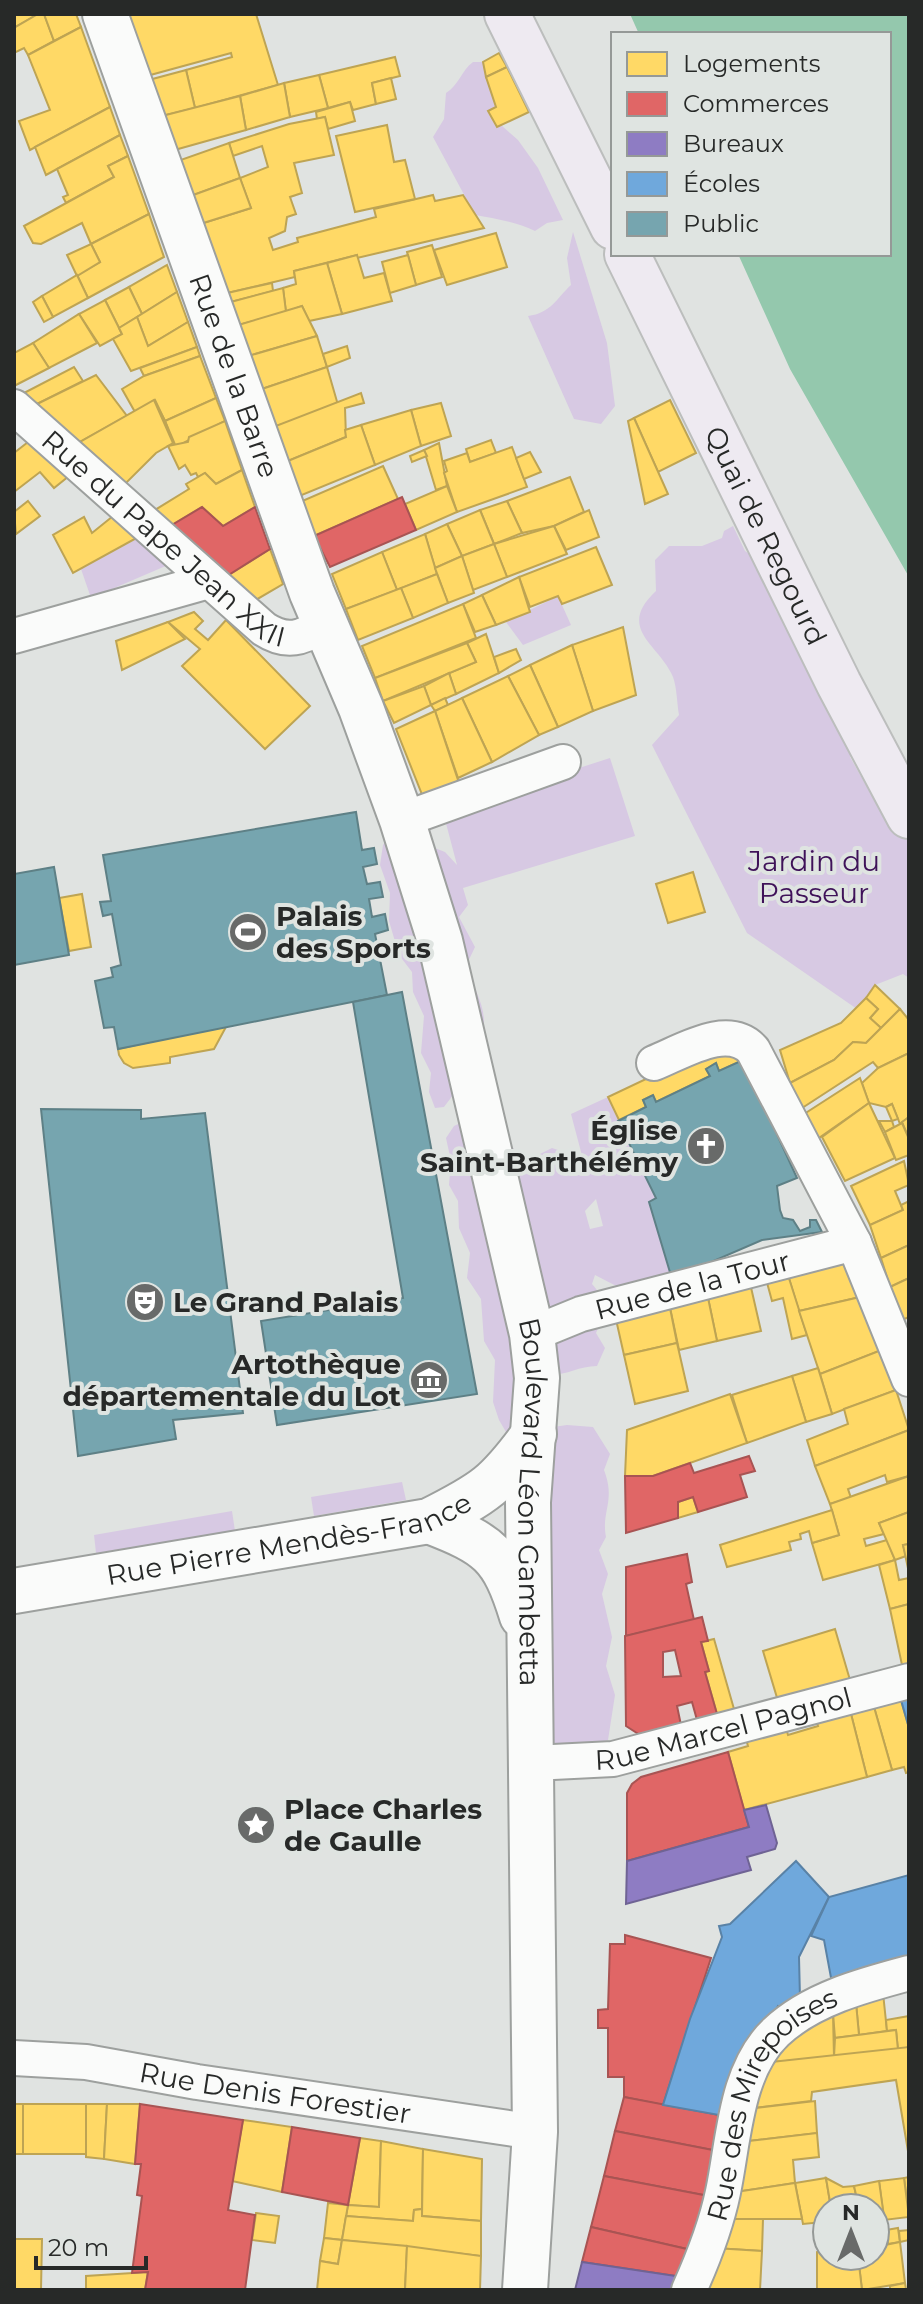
<svg xmlns="http://www.w3.org/2000/svg" width="923" height="2304" font-family="Montserrat,sans-serif">
<rect width="100%" height="100%" fill="#e0e3e1"/>
<g fill="#d7c9e3" fill-rule="evenodd">
<path d="M473,62H483L496,107L488,111L496,127L501,125L518,140L538,168L563,220L547,223L535,231C519,223 494,218 475,215L433,137L444,119L446,93C459,85 461,71 473,62Z"/>
<path d="M573,232L607,343L615,406L601,424L574,419L528,316C551,313 556,299 571,285L567,258Z"/>
<path d="M733,526L745,551L758,560L776,611L813,668L821,699L843,716L855,753L850,757L881,812L890,805L909,803V978L903,974L875,985L857,1009L747,933L652,745L679,715C677,704 677,688 673,677C660,645 615,629 656,591L655,560L669,546H702L722,538L724,531Z"/>
<path d="M142,536L168,565L91,598L81,569Z"/>
<path d="M558,596L571,625L523,645L506,622Z"/>
<path d="M610,758L635,836L463,888L468,905L459,917L475,947L465,968C473,985 484,1003 484,1022C483,1046 459,1089 444,1107L435,1108L429,1092L431,1073L421,1053L424,1016L413,992L412,972L399,955L389,921L390,893L380,865L383,845L393,832L445,852L457,865L443,812Z"/>
<path d="M608,1097L656,1198L649,1202L672,1279L624,1290L595,1275L592,1284C606,1299 605,1315 596,1333L605,1348L597,1366C579,1366 568,1375 550,1375L515,1436L506,1432L499,1420L493,1402L495,1360L484,1341L481,1299L467,1278L470,1253L459,1228L458,1201L449,1185L451,1161L446,1138L454,1126L475,1116L501,1127L516,1153L534,1157L552,1148L567,1153L580,1167H585L571,1114ZM596,1199L603,1226L590,1229L585,1211Z"/>
<path d="M567,1425L593,1427L610,1454L604,1470C616,1501 601,1511 606,1537L599,1550L608,1574L602,1594L612,1637L606,1666L615,1695L608,1740L596,1743L591,1754L552,1752L514,1539L553,1427Z"/>
<path d="M402,1482L406,1500L314,1516L311,1497Z"/>
<path d="M232,1511L235,1531L96,1553L94,1535Z"/>
</g>
<path fill="#94c8ad" d="M630,14H909V577L790,369L738,254H889V34H639Z"/>
<g fill="#ffd966" stroke="#bea453" stroke-width="2">
<path d="M14,14H38L15,27Z"/>
<path d="M38,14H44L54,41L28,55L24,48L14,53V28Z"/>
<path d="M44,14H76L81,27L54,41Z"/>
<path d="M120,14H256L278,85L195,108L186,70L232,57L231,53L143,77Z"/>
<path d="M81,27L110,107L30,150L19,121L50,110L28,55Z"/>
<path d="M499,53L507,67L486,77L483,62Z"/>
<path d="M395,57L400,76L372,83L376,104L353,110L350,102L328,108L319,75Z"/>
<path d="M507,67L529,112L497,127L488,111L496,107L486,77Z"/>
<path d="M186,70L195,108L158,117L145,81Z"/>
<path d="M319,75L328,108L290,117L284,83Z"/>
<path d="M391,78L396,99L376,104L372,83Z"/>
<path d="M284,83L290,117L246,130L240,96Z"/>
<path d="M240,96L246,130L171,151L158,117Z"/>
<path d="M350,102L355,121L328,129L325,117L317,119L316,112Z"/>
<path d="M110,107L120,135L46,175L35,147Z"/>
<path d="M325,117L334,155L294,163L302,193L290,197L296,214L287,217L285,231L269,238L273,250L298,242L297,238L376,217L374,209L433,195L435,201L463,195L484,228L357,258V255L294,271L295,277L223,294L197,225L251,208L240,178L268,167L262,146L233,156L229,143L289,124Z"/>
<path d="M387,125L394,162L405,160L415,199L355,212L336,136Z"/>
<path d="M120,135L128,156L108,166L114,177L66,203L63,197L68,195L57,169Z"/>
<path d="M229,143L240,178L185,198L172,163Z"/>
<path d="M128,156L149,214L91,244L82,223L41,244L33,243L24,226L114,177L108,166Z"/>
<path d="M240,178L251,208L197,225L185,198Z"/>
<path d="M149,214L164,257L88,298L77,275L100,262L91,244Z"/>
<path d="M496,233L507,267L447,285L434,250Z"/>
<path d="M91,244L100,262L77,276L67,255Z"/>
<path d="M432,245L442,277L416,285L407,252Z"/>
<path d="M357,255L364,278L384,273L392,301L342,314L327,263Z"/>
<path d="M408,255L416,285L390,293L382,262Z"/>
<path d="M327,263L342,314L309,321L302,306L286,312L283,288L296,284L294,271Z"/>
<path d="M167,265L177,292L142,314L129,287Z"/>
<path d="M77,275L88,298L53,317L42,296Z"/>
<path d="M272,283L273,291L227,303L223,294Z"/>
<path d="M129,287L142,314L119,328L105,300Z"/>
<path d="M283,288L286,312L235,326L227,303Z"/>
<path d="M177,292L188,322L148,346L137,317Z"/>
<path d="M42,296L53,317L44,322L33,302Z"/>
<path d="M105,300L122,334L100,346L79,314Z"/>
<path d="M302,306L317,336L245,357L235,326Z"/>
<path d="M79,314L97,343L49,368L33,343Z"/>
<path d="M137,317L148,346L188,322L197,347L131,371L113,339L122,334L119,328Z"/>
<path d="M317,336L327,367L256,391L245,357Z"/>
<path d="M33,343L49,368L14,386V353Z"/>
<path d="M347,346L350,358L327,367L323,354Z"/>
<path d="M197,347L200,356L144,376L140,368Z"/>
<path d="M200,356L216,398L165,421L155,400L135,412L122,389L144,376Z"/>
<path d="M74,367L83,381L35,405L22,394Z"/>
<path d="M327,367L338,405L268,429L256,391Z"/>
<path d="M96,375L127,416L80,442L35,405Z"/>
<path d="M361,393L364,403L345,408L346,437L283,463L268,429Z"/>
<path d="M216,398L225,421L176,447L165,421Z"/>
<path d="M154,400L165,421L173,443Z"/>
<path d="M154,400L173,443L156,453L126,483L80,442Z"/>
<path d="M670,400L696,453L658,472L634,418Z"/>
<path d="M441,403L451,436L421,446L411,410Z"/>
<path d="M411,410L421,446L375,465L361,425Z"/>
<path d="M634,418L668,494L645,504L628,421Z"/>
<path d="M225,421L242,470L216,484L205,473L198,477L196,473L191,475L185,465L179,469L168,446L188,442L189,437Z"/>
<path d="M361,425L375,465L297,497L283,463L346,437L345,430Z"/>
<path d="M37,435L74,472L54,488L40,472L14,492V453Z"/>
<path d="M491,440L496,453L470,462L466,449Z"/>
<path d="M439,443L447,486L436,490L424,450Z"/>
<path d="M512,447L527,487L457,512L444,473L447,471L444,461L467,453L470,462Z"/>
<path d="M424,450L427,456L412,462L410,456Z"/>
<path d="M530,452L541,472L524,479L516,458Z"/>
<path d="M383,466L398,499L314,536L300,502Z"/>
<path d="M242,470L255,507L223,526L202,507L172,525L155,510L189,489L186,484L205,473L216,484Z"/>
<path d="M570,477L584,512L554,526L522,533L507,501Z"/>
<path d="M447,486L457,512L416,530L405,504Z"/>
<path d="M28,501L40,516L16,534L14,512Z"/>
<path d="M507,501L522,533L494,544L480,510Z"/>
<path d="M480,510L494,544L462,556L447,524Z"/>
<path d="M589,510L599,537L566,550L554,526Z"/>
<path d="M118,512L142,535L73,573L53,535L84,517L92,533Z"/>
<path d="M447,524L462,556L435,568L425,534Z"/>
<path d="M554,526L567,554L507,577L494,544Z"/>
<path d="M425,534L437,574L397,590L382,552Z"/>
<path d="M494,544L507,577L473,590L462,556Z"/>
<path d="M596,547L612,585L562,604L558,596L530,607L519,577Z"/>
<path d="M270,549L283,584L254,601L227,576Z"/>
<path d="M382,552L397,590L346,609L332,574Z"/>
<path d="M462,556L474,593L448,603L435,568Z"/>
<path d="M437,574L448,603L413,618L401,588Z"/>
<path d="M519,577L530,612L496,625L482,595Z"/>
<path d="M401,588L413,618L358,640L346,609Z"/>
<path d="M482,595L496,625L475,632L463,604Z"/>
<path d="M463,604L476,638L375,678L362,646Z"/>
<path d="M194,612L203,621L195,629L208,640L226,620L310,706L265,749L182,666L200,649L168,622Z"/>
<path d="M168,622L185,639L122,670L116,641Z"/>
<path d="M623,627L636,695L593,711L572,645Z"/>
<path d="M486,634L499,673L456,694L449,673L476,662L467,643Z"/>
<path d="M467,643L476,662L383,701L375,678Z"/>
<path d="M572,645L593,711L558,727L530,665Z"/>
<path d="M516,649L521,660L499,673L494,657Z"/>
<path d="M530,665L558,727L539,735L508,676Z"/>
<path d="M449,673L456,694L431,705L424,686Z"/>
<path d="M508,676L539,735L492,762L462,698Z"/>
<path d="M424,686L431,705L394,723L383,701Z"/>
<path d="M445,698L448,705L435,711L431,705Z"/>
<path d="M462,698L492,762L458,778L435,711Z"/>
<path d="M435,711L459,783L423,797L396,729Z"/>
<path d="M693,872L705,912L668,923L656,884Z"/>
<path d="M82,894L91,947L69,951L59,898Z"/>
<path d="M875,985L900,1009L881,1028L870,1018L878,1009L866,998Z"/>
<path d="M866,998L878,1009L870,1018L881,1028L866,1043L853,1042L834,1060L790,1083L780,1050L841,1023Z"/>
<path d="M900,1009L909,1020V1053L878,1068L873,1062L799,1110L790,1083L834,1060L853,1042L866,1043Z"/>
<path d="M227,1025L214,1049L170,1057V1063L133,1068L124,1063L119,1055L118,1049Z"/>
<path d="M709,1049L743,1060L719,1071L716,1063L706,1069L710,1076L656,1102L653,1095L643,1100L646,1107L619,1120L608,1097Z"/>
<path d="M909,1053V1117L900,1124L892,1104L886,1107L869,1103L862,1083L878,1068Z"/>
<path d="M860,1078L869,1103L816,1140L801,1116Z"/>
<path d="M869,1103L895,1158L845,1181L822,1137Z"/>
<path d="M892,1104L898,1119L892,1121L886,1107Z"/>
<path d="M909,1117V1139L902,1122Z"/>
<path d="M879,1121H892L894,1127L885,1132Z"/>
<path d="M902,1123L909,1139V1155L896,1160L885,1132Z"/>
<path d="M904,1161L909,1185L895,1191L903,1210L870,1225L851,1186Z"/>
<path d="M909,1201V1245L881,1258L870,1225L903,1210L901,1205Z"/>
<path d="M909,1245V1278L890,1287L881,1258Z"/>
<path d="M852,1261L869,1295L799,1311L787,1272Z"/>
<path d="M787,1272L807,1335L792,1339L783,1298L772,1301L766,1279Z"/>
<path d="M909,1278V1317L902,1320L890,1287Z"/>
<path d="M750,1283L761,1331L717,1341L707,1293Z"/>
<path d="M707,1293L717,1341L679,1350L669,1303Z"/>
<path d="M869,1295L884,1349L820,1374L799,1311Z"/>
<path d="M669,1303L677,1343L624,1355L615,1315Z"/>
<path d="M677,1343L688,1391L635,1404L624,1355Z"/>
<path d="M884,1349L896,1390L832,1414L820,1374Z"/>
<path d="M818,1368L832,1414L806,1422L792,1376Z"/>
<path d="M792,1376L806,1422L747,1443L732,1395Z"/>
<path d="M896,1390L909,1430L815,1466L807,1440L848,1424L844,1409Z"/>
<path d="M730,1394L747,1443L653,1476H625L627,1430Z"/>
<path d="M909,1430V1476L887,1482L885,1475L848,1489L851,1498L830,1504L815,1466Z"/>
<path d="M909,1476V1512L879,1523L884,1534L864,1539L866,1546L887,1540L895,1560L823,1580L812,1543L839,1535L830,1504Z"/>
<path d="M693,1497L698,1512L678,1518V1502Z"/>
<path d="M832,1510L839,1535L812,1543L809,1531L800,1534L801,1539L789,1542L791,1550L727,1567L720,1545Z"/>
<path d="M909,1512V1544L903,1545L906,1556L895,1560L879,1523Z"/>
<path d="M909,1544V1573L903,1545Z"/>
<path d="M895,1560L899,1580L909,1578V1604L890,1609L879,1565Z"/>
<path d="M909,1604V1664L902,1665L890,1609Z"/>
<path d="M835,1629L850,1680L778,1701L763,1651Z"/>
<path d="M714,1639L734,1709L717,1714L705,1672L709,1671L701,1642Z"/>
<path d="M901,1700L909,1728V1772L906,1773L904,1767L892,1770L874,1707Z"/>
<path d="M874,1707L892,1770L867,1777L851,1714Z"/>
<path d="M850,1710L867,1777L744,1810L728,1752L748,1746L746,1739L786,1728L788,1735L818,1726L816,1719Z"/>
<path d="M883,1993L887,2031L859,2035L856,2003Z"/>
<path d="M856,2003L859,2035L835,2038L833,2014Z"/>
<path d="M833,2014L834,2057L762,2063L808,2026Z"/>
<path d="M909,2016V2047L898,2050L896,2030L887,2031L886,2020Z"/>
<path d="M896,2030L898,2050L834,2057L835,2038Z"/>
<path d="M909,2047V2157L896,2080L812,2092L811,2101L747,2109L762,2063Z"/>
<path d="M815,2101L817,2133L740,2142L747,2109Z"/>
<rect x="14" y="2104" width="9" height="50"/>
<rect x="23" y="2104" width="63" height="50"/>
<path d="M86,2104H107L104,2159L86,2157Z"/>
<path d="M107,2104H140L135,2164L104,2159Z"/>
<path d="M243,2120L292,2127L282,2192L232,2181Z"/>
<path d="M817,2133L819,2157L793,2160L795,2183L729,2193L740,2142Z"/>
<path d="M360,2138L381,2141L379,2207L348,2205Z"/>
<path d="M381,2141L423,2149L422,2209L414,2210L413,2221L346,2216L348,2205L379,2207Z"/>
<path d="M423,2149L482,2159L481,2221L422,2216Z"/>
<path d="M909,2177V2217L904,2178Z"/>
<path d="M826,2178L831,2208H827V2242L823,2222L803,2224L795,2183Z"/>
<path d="M826,2178L843,2187L854,2186L859,2208H831Z"/>
<path d="M904,2178L909,2217L884,2220L879,2181Z"/>
<path d="M879,2181L886,2231L875,2233V2208H859L854,2186Z"/>
<path d="M795,2183L802,2219H723L729,2193Z"/>
<path d="M328,2203L348,2205L342,2240L324,2238Z"/>
<path d="M422,2209V2216L481,2221V2256L342,2240L346,2216L413,2221L414,2210Z"/>
<path d="M256,2213L279,2216L275,2243L252,2240Z"/>
<path d="M723,2219H763L762,2251L714,2248Z"/>
<path d="M898,2228L900,2242L888,2244L886,2230Z"/>
<path d="M909,2230V2240L900,2242L899,2231Z"/>
<path d="M324,2238L342,2240L338,2264L320,2261Z"/>
<path d="M14,2239H42L41,2290H14Z"/>
<path d="M342,2240L407,2246L405,2290H317L320,2261L338,2264Z"/>
<path d="M900,2242L905,2283L862,2290L858,2256H875V2247Z"/>
<path d="M407,2246L481,2256L480,2290H405Z"/>
<path d="M714,2248L762,2251L760,2290H705Z"/>
<path d="M827,2250V2256H858L862,2290H817V2252Z"/>
<path d="M148,2272L145,2290H86V2276Z"/>
<path d="M905,2283L906,2289L890,2290V2286Z"/>
</g>
<g fill="#e06666" stroke="#a85453" stroke-width="2" fill-rule="evenodd">
<path d="M402,497L416,530L330,567L314,536Z"/>
<path d="M202,507L223,526L255,507L270,549L227,576L172,525Z"/>
<path d="M749,1456L755,1471L740,1475L747,1497L698,1512L693,1497L678,1502V1518L626,1533L625,1476H653L690,1463L694,1473Z"/>
<path d="M687,1554L692,1582L686,1584L694,1620L626,1636V1567Z"/>
<path d="M702,1617L708,1641L701,1642L709,1671L705,1672L717,1714L697,1720L692,1702L677,1706L681,1725L643,1737L626,1726L625,1636ZM675,1650L681,1676L663,1677V1652Z"/>
<path d="M728,1752L749,1827L627,1861V1793L632,1784L641,1777Z"/>
<path d="M625,1935L711,1958L663,2105L624,2097V2077H608V2028H598V2010L608,2009L610,1944H625Z"/>
<path d="M624,2097L730,2117L723,2152L615,2131Z"/>
<path d="M140,2104L243,2120L228,2210L255,2215L245,2290H145L148,2272L132,2273L142,2196L137,2195L141,2164H135Z"/>
<path d="M292,2127L360,2138L348,2205L282,2192Z"/>
<path d="M615,2131L723,2152L714,2197L604,2176Z"/>
<path d="M604,2176L714,2197L700,2252L591,2227Z"/>
<path d="M591,2227L700,2252L689,2278L582,2262Z"/>
</g>
<g fill="#8e7cc3" stroke="#6f6394" stroke-width="2">
<path d="M766,1805L777,1843L775,1849L747,1857L751,1870L626,1904L627,1861L749,1827L744,1810Z"/>
<path d="M582,2262L689,2278L684,2290H575Z"/>
</g>
<g fill="#6fa8dc" stroke="#5982a6" stroke-width="2">
<path d="M909,1697V1728L901,1700Z"/>
<path d="M796,1861L829,1897L799,1957L800,1999L784,2008L778,2006L730,2117L663,2105L690,2019L722,1937L719,1926L730,1924Z"/>
<path d="M909,1875V1962L832,1983L824,1940L811,1936L829,1897Z"/>
</g>
<g fill="#76a5af" stroke="#5e8086" stroke-width="2">
<path d="M356,812L362,850L374,848L377,864L363,867L367,884L380,882L383,897L369,899L372,917L385,914L388,930L375,934L387,995L118,1049L114,1027L104,1028L95,981L113,977L111,968L121,965L112,914L103,916L100,902L111,901L103,855Z"/>
<path d="M54,867L69,955L14,965V874Z"/>
<path d="M402,992L477,1394L277,1425L261,1321L403,1298L353,1002Z"/>
<path d="M743,1060L797,1178L777,1186L780,1210L783,1218L793,1220L800,1231L810,1227V1220H816L822,1232L762,1240L672,1279L649,1202L656,1198L618,1121L646,1107L643,1100L653,1095L656,1102L710,1076L706,1069L716,1063L719,1071Z"/>
<path d="M41,1109L141,1110V1119L205,1113L243,1413L173,1420L176,1439L78,1456Z"/>
</g>
<g fill="none" stroke-linecap="round" stroke-linejoin="round">
<g stroke="#9da09e" stroke-width="38">
<g id="street">
<path id="s1" d="M14,407L264,629C287,644 302,638 324,625"/>
<path d="M14,636L209,581"/>
<path d="M402,820L563,762"/>
<path d="M654,1063C682,1052 728,1022 753,1050L854,1243L909,1379"/>
<path id="s2" d="M532,1334L581,1314L854,1243"/>
<path id="s3" d="M533,1763L613,1759L909,1681"/>
<path id="s4" d="M14,2058L86,2062L197,2082L535,2132"/>
<path id="s5" d="M689,2290C703,2259 716,2226 723,2192C734,2140 735,2071 776,2032C811,1999 864,1985 909,1973"/>
</g>
</g>
<g stroke="#9da09e" stroke-width="48">
<g id="secondary">
<path id="s6" d="M105,14L312,593L361,708L402,820L440,941L532,1334L537,1378L528,1502L535,2132L525,2290"/>
<path d="M429,1521C489,1544 503,1554 522,1616"/>
<path id="s7" d="M14,1591L429,1521C485,1493 497,1485 534,1434"/>
</g>
</g>
<g stroke="#bcbebd" stroke-width="48">
<g id="primary">
<path d="M507,14L613,227"/>
<path id="s8" d="M627,254L839,684L909,816"/>
</g>
</g>
<use href="#street" stroke="#fafbfa" stroke-width="34"/>
<use href="#secondary" stroke="#fafbfa" stroke-width="44"/>
<use href="#primary" stroke="#eeeaf1" stroke-width="44"/>
</g>
<defs>
<g id="stadium-disc" transform="scale(2)"><circle r="9.5" fill="#686a69" stroke="#dfe4e1"/><path d="M0-5a6.5 5 0 1 0 0 10a6.5 5 0 1 0 0-10ZM-3.5-1.8h7v3.6h-7Z" fill="#fff"/></g>
<g id="church-disc" transform="scale(2)"><circle r="9.5" fill="#686a69" stroke="#dfe4e1"/><path d="M-1.2-6h2.4v3.5h3.3v2.4h-3.3V6h-2.4V-.1h-3.3v-2.4h3.3Z" fill="#fff"/></g>
<g id="theatre-disc" transform="scale(2)"><circle r="9.5" fill="#686a69" stroke="#dfe4e1"/><path d="M-5-5.5Q0-4 5-5.5V0Q5 5 0 6Q-5 5-5 0ZM-3.3-2.5H-1v1.5H-3.3ZM1-2.5H3.3v1.5H1ZM-2.8 1Q0 5.5 2.8 1Z" fill="#fff"/></g>
<g id="museum-disc" transform="scale(2)"><circle r="9.5" fill="#686a69" stroke="#dfe4e1"/><path d="M0-6L6-3V-2H-6V-3ZM-5-1h2V3h-2ZM-1-1h2V3h-2ZM3-1h2V3H3ZM-6 4H6V6H-6Z" fill="#fff"/></g>
<g id="sight-disc" transform="scale(2)"><circle r="9.5" fill="#686a69" stroke="#dfe4e1"/><path d="M0-6L1.8-2.2L6-1.7L2.9 1.2L3.7 5.4L0 3.3L-3.7 5.4L-2.9 1.2L-6-1.7L-1.8-2.2Z" fill="#fff"/></g>
</defs>
<g fill-rule="evenodd">
<use href="#stadium-disc" x="248" y="932"/>
<use href="#church-disc" x="706" y="1146"/>
<use href="#theatre-disc" x="145" y="1302"/>
<use href="#museum-disc" x="429" y="1380"/>
<use href="#sight-disc" x="256" y="1825"/>
</g>
<g text-anchor="middle" stroke-width="8" stroke-linejoin="round" paint-order="stroke">
<g font-size="28" fill="#272928" stroke="#dfe4e1">
<text dy="10" stroke="none"><textPath href="#s6" startOffset="384">Rue de la Barre</textPath></text>
<text dy="10" stroke="none"><textPath href="#s1" startOffset="200">Rue du Pape Jean XXII</textPath></text>
<text dy="10" stroke="none"><textPath href="#s8" startOffset="314">Quai de Regourd</textPath></text>
<text dy="10" stroke="none"><textPath href="#s2" startOffset="168">Rue de la Tour</textPath></text>
<text dy="10" stroke="none"><textPath href="#s6" startOffset="1558">Boulevard Léon Gambetta</textPath></text>
<text dy="10" stroke="none"><textPath href="#s7" startOffset="280">Rue Pierre Mendès-France</textPath></text>
<text dy="10" stroke="none"><textPath href="#s3" startOffset="194">Rue Marcel Pagnol</textPath></text>
<text dy="10" stroke="none"><textPath href="#s4" startOffset="264">Rue Denis Forestier</textPath></text>
<text dy="10" stroke="none"><textPath href="#s5" startOffset="210">Rue des Mirepoises</textPath></text>
</g>
<g font-size="28" fill="#3f1259" stroke="#dfe4e1">
<text x="814" y="871">Jardin du<tspan x="814" dy="32">Passeur</tspan></text>
</g>
<g font-size="28" font-weight="bold" fill="#272928" stroke="#dfe4e1" text-anchor="start">
<text x="276" y="926">Palais<tspan x="276" dy="32">des Sports</tspan></text>
<text x="678" y="1140" text-anchor="end">Église<tspan x="678" dy="32">Saint-Barthélémy</tspan></text>
<text x="173" y="1312">Le Grand Palais</text>
<text x="401" y="1374" text-anchor="end">Artothèque<tspan x="401" dy="32">départementale du Lot</tspan></text>
<text x="284" y="1819">Place Charles<tspan x="284" dy="32">de Gaulle</tspan></text>
</g>
</g>
<rect width="923" height="2304" fill="none" stroke="#272928" stroke-width="32"/>
<rect x="611" y="32" width="280" height="224" fill="#dfe4e1" stroke="#959997" stroke-width="2"/>
<rect x="627" y="52" width="40" height="24" fill="#ffd966" stroke="#959997" stroke-width="2"/>
<text x="683" y="72" font-size="24" fill="#272928">Logements</text>
<rect x="627" y="92" width="40" height="24" fill="#e06666" stroke="#959997" stroke-width="2"/>
<text x="683" y="112" font-size="24" fill="#272928">Commerces</text>
<rect x="627" y="132" width="40" height="24" fill="#8e7cc3" stroke="#959997" stroke-width="2"/>
<text x="683" y="152" font-size="24" fill="#272928">Bureaux</text>
<rect x="627" y="172" width="40" height="24" fill="#6fa8dc" stroke="#959997" stroke-width="2"/>
<text x="683" y="192" font-size="24" fill="#272928">Écoles</text>
<rect x="627" y="212" width="40" height="24" fill="#76a5af" stroke="#959997" stroke-width="2"/>
<text x="683" y="232" font-size="24" fill="#272928">Public</text>
<g transform="translate(851 2232)"><circle r="38" fill="#dfe4e1" stroke="#959997" stroke-width="2"/>
<path d="M0-6L14 30L0 20L-14 30Z" fill="#686a69"/>
<text y="-12" font-size="22" font-weight="bold" text-anchor="middle" fill="#272928">N</text>
</g>
<path d="M36 2256v12h110v-12" fill="none" stroke="#272928" stroke-width="4"/>
<text x="48" y="2256" font-size="24" fill="#272928" stroke="#dfe4e1" stroke-width="6" paint-order="stroke">20 m</text>
</svg>
